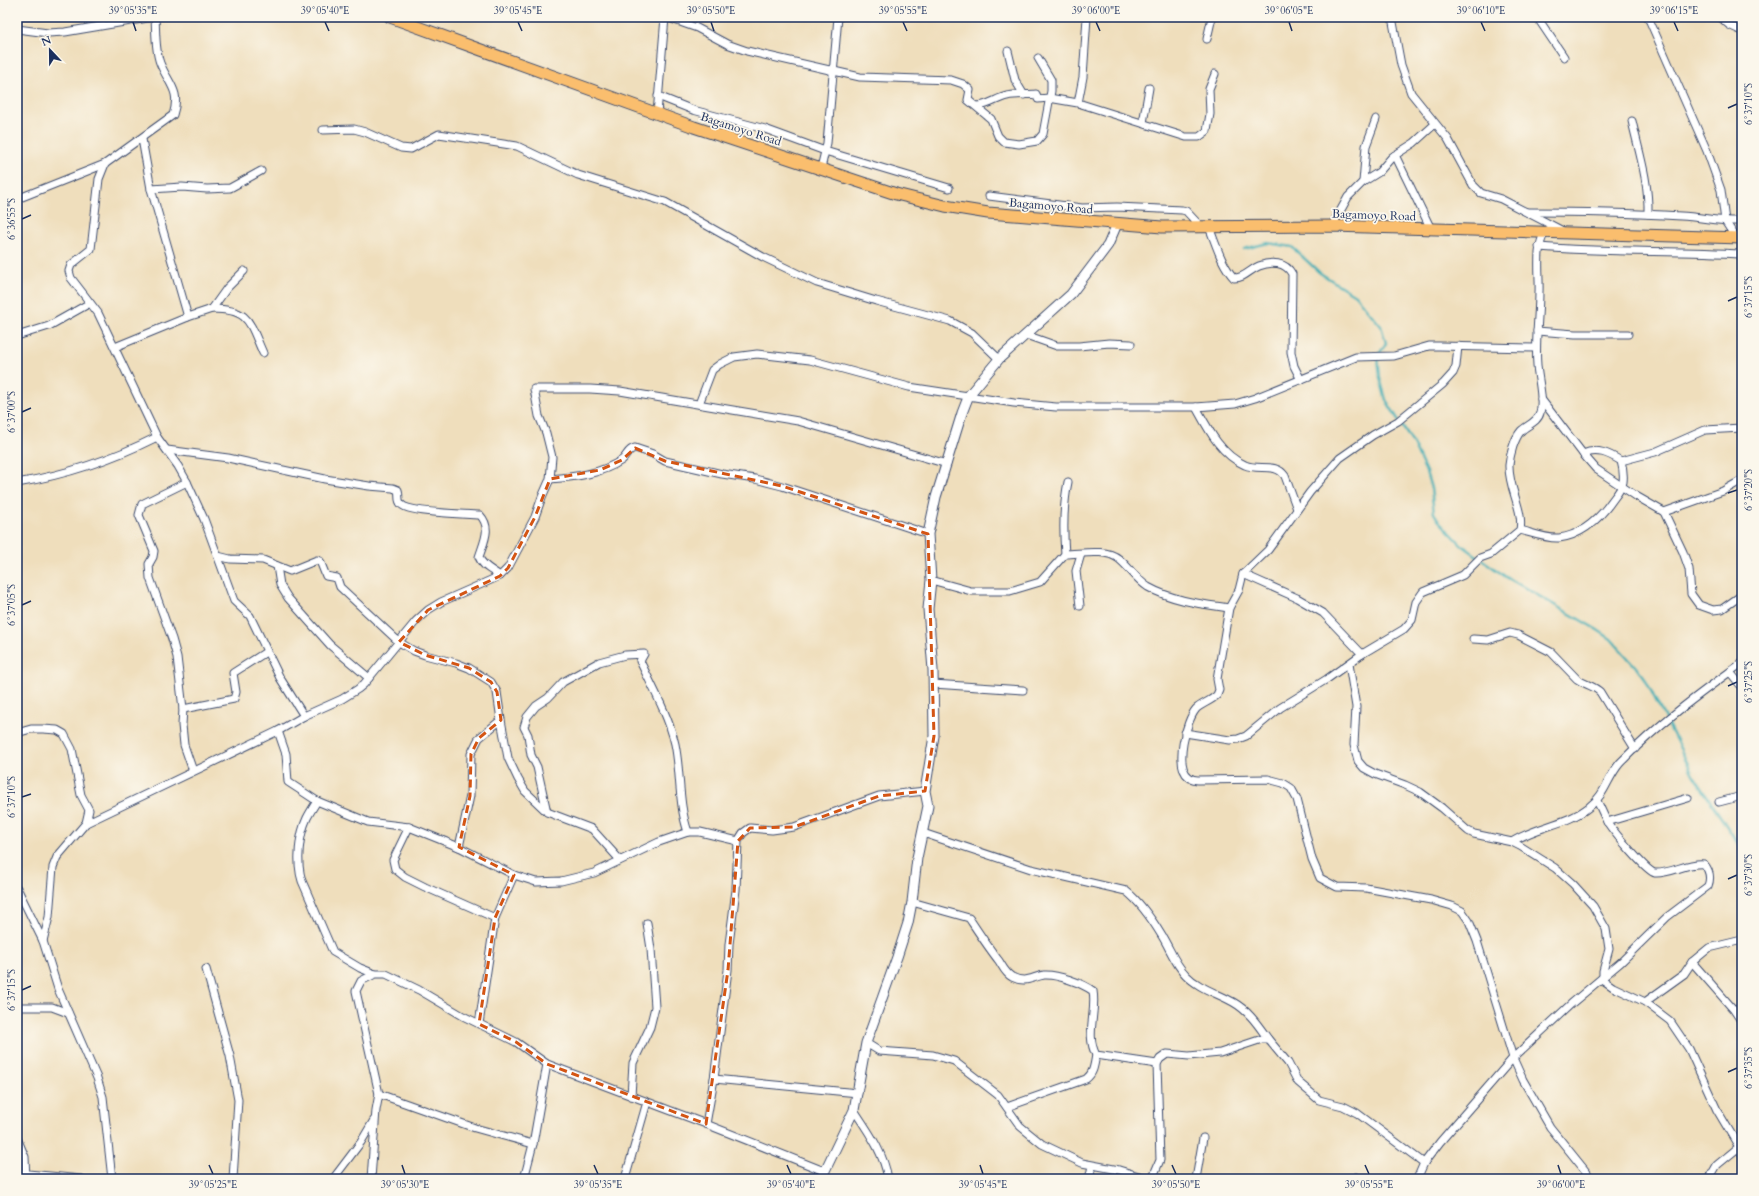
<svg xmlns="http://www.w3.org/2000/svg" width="1759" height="1196" font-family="Cardo,serif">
<rect width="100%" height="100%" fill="#fbf7ec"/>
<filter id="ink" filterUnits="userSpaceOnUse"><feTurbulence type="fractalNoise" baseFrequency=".025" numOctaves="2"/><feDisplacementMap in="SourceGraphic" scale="8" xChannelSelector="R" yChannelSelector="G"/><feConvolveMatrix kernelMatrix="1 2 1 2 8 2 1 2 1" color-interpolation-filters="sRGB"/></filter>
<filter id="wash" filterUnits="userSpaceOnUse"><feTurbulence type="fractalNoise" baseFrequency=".012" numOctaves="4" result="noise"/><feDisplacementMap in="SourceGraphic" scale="16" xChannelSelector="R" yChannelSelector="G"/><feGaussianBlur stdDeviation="0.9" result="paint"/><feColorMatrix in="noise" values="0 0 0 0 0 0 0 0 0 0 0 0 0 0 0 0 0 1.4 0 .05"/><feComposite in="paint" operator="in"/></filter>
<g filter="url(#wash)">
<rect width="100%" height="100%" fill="#efdebc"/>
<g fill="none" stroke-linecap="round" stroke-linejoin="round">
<path stroke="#39abb3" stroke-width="2.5" d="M1244,249L1268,243L1292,247L1320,273L1355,295L1381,326L1386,343L1378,356L1380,378L1386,400L1412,442L1426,472L1431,488L1434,513L1439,521L1462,545L1506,577L1596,629L1611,639L1643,675L1693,774L1742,850"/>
</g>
</g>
<g filter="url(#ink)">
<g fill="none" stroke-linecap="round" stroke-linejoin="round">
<g stroke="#3b496c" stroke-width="9">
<g id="minor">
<path d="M155,17C156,32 155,50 160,63C169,85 181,90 173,115L105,164L99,179L91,249L71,265L69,271L71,278L98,313L157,437L178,466L187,482L204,519L234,601L250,616L280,678L304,716"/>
<path d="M666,17L697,28L727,44L747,51L860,77L951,80L963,84L970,90L968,100L991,119L998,136L1004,142L1019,144L1037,141L1043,134L1051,91V80L1038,58"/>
<path d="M1392,17L1401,65L1411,93L1448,139L1473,185L1481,193L1501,199L1563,231"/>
<path d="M1537,17L1564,57"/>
<path d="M1648,17L1707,151L1721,190L1725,221L1736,238"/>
<path d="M1720,17L1729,25L1742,31"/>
<path d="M17,29L48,33L65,32L154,17"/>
<path d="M1207,39L1212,17"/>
<path d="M1008,51L1015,80L1024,95"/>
<path d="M658,96L693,110L765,129L825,151L949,188"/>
<path d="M1078,103L1083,77L1087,17"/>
<path d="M977,106C988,106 997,98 1007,96C1017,94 1027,95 1036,94L1038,99L1049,98L1078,103L1186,137H1199L1207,131L1210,114L1209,89L1215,74"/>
<path d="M657,114L665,17"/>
<path d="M1632,121C1639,152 1649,182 1648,214"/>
<path d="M1143,123L1149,88"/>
<path d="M323,130L354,129L365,132L401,148L411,149L439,134L517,146L578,175L665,202L763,257L817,283L876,301L950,321L972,333L999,359"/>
<path d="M142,139L151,189L188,317"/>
<path d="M1395,155L1431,229"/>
<path d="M821,168L827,143L838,17"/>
<path d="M1363,182L1366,146L1376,119"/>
<path d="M151,189L182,187L207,189L230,188L261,171"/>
<path d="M989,196L1082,208L1117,207L1182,210L1186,211L1201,227"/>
<path d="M17,199L105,164"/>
<path d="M1527,212C1578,212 1629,213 1681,216C1701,217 1721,222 1742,221"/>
<path d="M1332,226L1348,197L1363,182L1379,172L1392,157L1414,143L1435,124"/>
<path d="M1209,227C1216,244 1221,264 1234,278C1245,278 1249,270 1259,266C1271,261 1286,262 1292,274L1291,352L1294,366L1301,380"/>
<path d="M1539,247C1607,253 1674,250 1742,254"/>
<path d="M212,309C250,309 249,322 263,353"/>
<path d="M1537,331L1575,334H1628"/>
<path d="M1026,335L1057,346H1079L1109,343L1131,344"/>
<path d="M17,336L49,326L90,303"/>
<path d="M1458,346L1456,366L1453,373L1443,384L1398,421L1373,435L1340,458L1310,492L1268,550L1243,574L1239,590L1229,608L1217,679L1219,690L1217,695C1211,701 1201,704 1196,709C1186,721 1174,766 1189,777C1191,779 1196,780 1198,780L1268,779L1283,783L1291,788L1297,799L1312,859L1320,878L1337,887L1366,888L1431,900L1452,906L1462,911L1469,921L1477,941L1513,1058L1523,1080L1550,1127L1592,1179"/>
<path d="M115,347L188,317L212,309L227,288L244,271"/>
<path d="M1541,399L1583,454L1596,469L1636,496L1664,512L1683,552L1689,569L1691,594L1699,605L1713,610L1722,609L1742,595"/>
<path d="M699,404L712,370L720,364L734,357L757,354L810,360L909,387L1014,403L1056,407H1196L1235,404L1255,398L1356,357L1394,356L1429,346H1439L1536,348"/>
<path d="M1196,407C1208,429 1221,455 1245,465C1258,471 1276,462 1285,476L1297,509"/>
<path d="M167,450L228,458L325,479L369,486L393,488L398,490C400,495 397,500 401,504C407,513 467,514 480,515C492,528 484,541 479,557C482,566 492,570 500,576"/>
<path d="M1621,461L1655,452L1705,430L1742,428"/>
<path d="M550,479C575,477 601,474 622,460C627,456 628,449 635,448L653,454L665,461L722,474L755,479L782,486L928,534"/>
<path d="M187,482L142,504L139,515L154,551L153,557L149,564L150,578L172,639L177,657L183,709L182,725L184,745L193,771"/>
<path d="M17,483C66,475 113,459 157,437"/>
<path d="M1664,512L1723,491L1742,480"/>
<path d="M1520,530C1532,533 1547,539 1559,538C1584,535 1601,517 1614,498C1618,493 1622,488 1623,482C1624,474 1623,468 1621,461C1608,453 1597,448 1583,454"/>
<path d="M1065,554C1081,554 1105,548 1119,559C1129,567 1137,580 1148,587C1173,601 1202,604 1229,608"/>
<path d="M218,556L230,559L263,560L290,571L317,560L320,561L326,576L337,578L340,587L399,642L414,651L425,655L456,663L469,668L491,682L497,692L501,720L508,758L518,779L525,791L547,812L592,829L620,860"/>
<path d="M277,566L280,585L288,598L330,645L369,678"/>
<path d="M1243,574L1297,598L1323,613L1362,654"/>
<path d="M931,580L971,591H1010L1040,582L1065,554C1063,529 1063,506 1068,482"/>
<path d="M1080,606L1076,571L1081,554"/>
<path d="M1473,639L1488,640L1510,633L1518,635L1551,652L1577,679C1585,685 1593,685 1600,692L1635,749"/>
<path d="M1349,664L1356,707L1354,745L1358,761L1364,768L1375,774L1405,785L1420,792L1442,808L1468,831L1474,834L1512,842L1520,846L1555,868L1573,884L1593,906L1606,929L1609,949L1603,971V980L1613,987L1645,1002L1670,1021L1689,1049L1717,1110L1739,1147L1742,1154"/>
<path d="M1730,672L1742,687"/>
<path d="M933,684L1023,690"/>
<path d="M183,709L234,699L236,692L233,673L266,652"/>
<path d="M278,731L286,754L288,782L317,801L368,822L409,827L459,847L514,875L536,882L561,881L594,873L659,842L688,832H700L738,841"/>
<path d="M17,733L31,729H43L57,730L64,734L72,749L81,795L89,810L86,823"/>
<path d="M1185,733L1230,740L1238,739L1246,736L1280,708L1327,679L1362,654L1404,629L1412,620L1416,602L1423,592L1463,575L1480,558L1491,554L1520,530C1524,510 1508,488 1509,465C1510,455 1514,439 1521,431C1527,425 1538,422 1540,413C1544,398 1538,380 1537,365C1535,341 1539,316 1539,292C1540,276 1535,246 1545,233"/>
<path d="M317,801C314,806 310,812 307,818C299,835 296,862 302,881L333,952L360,968L375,974"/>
<path d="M1719,802L1742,796"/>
<path d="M547,812L537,767L531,755L528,735L524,727L527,717L536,706L548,698L563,682L599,662L625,655L644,654L640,661C652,686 669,717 675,744C681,773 678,803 688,832"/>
<path d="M1607,822L1688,798"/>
<path d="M409,827L393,860L395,869L405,877L425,887L495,918"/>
<path d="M923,833L1031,869L1126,891C1140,902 1153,921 1162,936C1170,949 1175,964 1186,975C1198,988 1217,993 1233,1002C1249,1011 1258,1025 1268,1039"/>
<path d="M1512,842C1536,826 1567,825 1589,807C1606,794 1607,778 1620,763C1657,725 1699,694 1742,663"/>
<path d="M459,847L470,796L471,754L479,738L501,720"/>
<path d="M17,888L43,941L58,989L97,1078L103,1097L112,1179"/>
<path d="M912,902L969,918C979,933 988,947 999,961C1003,967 1005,973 1012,977C1026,984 1032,977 1044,975C1057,974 1082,983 1093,991C1097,1013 1085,1034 1096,1055L1157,1064"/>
<path d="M43,941L49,917L53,867L57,857L86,823L278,731L304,716L342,699L358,689L364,684L416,621L428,610L441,602L500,576L508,568L535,517L542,497L550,479L552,457L546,433L539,416L534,389H590L620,391L798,421L947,464"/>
<path d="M1692,962L1734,1010L1742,1022"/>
<path d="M206,969L230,1056L238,1100L233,1179"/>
<path d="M1645,1002L1684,974L1692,962L1709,948L1742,940"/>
<path d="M17,1007H52L68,1013"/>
<path d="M479,1024L495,918L514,875"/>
<path d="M866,1043L879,1051L933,1055L954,1061L998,1095L1020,1126L1042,1144L1082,1163L1119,1170L1149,1179"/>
<path d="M714,1079L858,1093"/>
<path d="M379,1094L475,1128L533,1144L547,1064"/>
<path d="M631,1096L633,1063L650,1027L655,1007L651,949L647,923"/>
<path d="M1007,1107L1086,1079C1094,1073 1094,1065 1096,1055"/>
<path d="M854,1110C868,1131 884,1153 888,1179"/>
<path d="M706,1124L714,1079L728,970L729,944L736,890L738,841L743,833L750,828L772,830L794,827L879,796L925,791"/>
<path d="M17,1138L25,1157L26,1179"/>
<path d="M17,1173L82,1179"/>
<path d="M333,1179L361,1142L374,1120"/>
<path d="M371,1179L376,1110L379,1094L356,991L361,981L375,974H386L419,990L463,1016L516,1042L547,1064L706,1124L824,1171"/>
<path d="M524,1179L533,1144"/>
<path d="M625,1179L647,1102"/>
<path d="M1089,1179L1092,1166"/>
<path d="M1152,1179L1160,1160L1157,1064L1160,1059L1167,1054L1189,1056L1220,1053L1262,1039H1268L1288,1063L1298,1082L1311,1093L1319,1100L1343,1106L1357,1113L1424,1163"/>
<path d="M1196,1179L1203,1138"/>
<path d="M1355,1179L1356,1177"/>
<path d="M1417,1179L1424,1163L1440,1142L1513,1058L1571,1004L1621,962L1667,917L1708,886C1711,878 1710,871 1704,864C1688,862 1671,874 1655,873C1647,872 1614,832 1608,823C1604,817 1601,808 1597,801"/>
<path d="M1709,1179L1717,1165L1739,1147"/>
</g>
</g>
<g stroke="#3b496c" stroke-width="11">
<path id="tertiary" d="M821,1179L854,1110L866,1043L897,957L908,923L912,902L917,858L928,806L925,791L934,736L933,670L928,609L931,580L928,534L936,497L962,413L969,395L999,359L1071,294L1108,245L1117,224"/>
</g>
<g stroke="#3b496c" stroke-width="13">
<path id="trunk" d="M390,17L694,127L896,194L945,206L988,213L1162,227L1332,226L1742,238"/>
</g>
<use href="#minor" stroke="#fff" stroke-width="7"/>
<use href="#tertiary" stroke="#fff" stroke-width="9"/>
<use href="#trunk" stroke="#fabe6e" stroke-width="11"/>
</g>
</g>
<path fill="none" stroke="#d45514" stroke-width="3" stroke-dasharray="8 5" stroke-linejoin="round" d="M635,448L665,461L782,486L928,534L934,736L925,791L879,796L794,827L750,828L738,841L728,970L706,1124L547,1064L516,1042L479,1024L495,918L514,875L459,847L470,796L471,754L479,738L501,720L497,692L491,682L469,668L425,655L399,642L428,610L500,576L508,568L535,517L550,479L600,470L622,460Z"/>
<path fill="none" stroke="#1b2f5e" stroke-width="1.5" d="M133,22L136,31M325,22L329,31M518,22L522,31M711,22L714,31M903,22L907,31M1096,22L1100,31M1289,22L1292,31M1481,22L1485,31M1674,22L1678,31M1728,108L1737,104M22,219L31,215M1728,301L1737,297M22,412L31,408M1728,493L1737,490M22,605L31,601M1728,686L1737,682M22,797L31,794M1728,879L1737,875M22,990L31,986M1728,1072L1737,1068M209,1165L213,1174M402,1165L405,1174M594,1165L598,1174M787,1165L791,1174M980,1165L983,1174M1172,1165L1176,1174M1365,1165L1369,1174M1558,1165L1561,1174"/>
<g text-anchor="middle" stroke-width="3.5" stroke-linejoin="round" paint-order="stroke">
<g font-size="12" fill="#1b2f5e" stroke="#fbf7ec">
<text transform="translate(741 129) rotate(18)" y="4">Bagamoyo Road</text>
<text transform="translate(1051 206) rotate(5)" y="4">Bagamoyo Road</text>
<text transform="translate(1374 215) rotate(2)" y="4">Bagamoyo Road</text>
</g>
</g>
<rect width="1759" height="1196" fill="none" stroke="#fbf7ec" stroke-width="44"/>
<g transform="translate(50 50) rotate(338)" stroke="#fbf7ec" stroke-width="3" paint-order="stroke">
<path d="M0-3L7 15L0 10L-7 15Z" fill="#1b2f5e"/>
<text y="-6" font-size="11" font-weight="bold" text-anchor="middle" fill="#1b2f5e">N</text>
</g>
<rect x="22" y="22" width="1715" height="1152" fill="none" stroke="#1b2f5e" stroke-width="1.5"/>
<g font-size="10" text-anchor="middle" fill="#1b2f5e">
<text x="133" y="14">39°05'35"E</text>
<text x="325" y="14">39°05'40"E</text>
<text x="518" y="14">39°05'45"E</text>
<text x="711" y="14">39°05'50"E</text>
<text x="903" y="14">39°05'55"E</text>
<text x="1096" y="14">39°06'00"E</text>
<text x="1289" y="14">39°06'05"E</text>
<text x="1481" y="14">39°06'10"E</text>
<text x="1674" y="14">39°06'15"E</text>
<text transform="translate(1748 104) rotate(-90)" y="4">6°37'10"S</text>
<text transform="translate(11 219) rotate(-90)" y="4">6°36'55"S</text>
<text transform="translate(1748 297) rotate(-90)" y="4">6°37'15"S</text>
<text transform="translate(11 412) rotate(-90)" y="4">6°37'00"S</text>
<text transform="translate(1748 490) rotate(-90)" y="4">6°37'20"S</text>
<text transform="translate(11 605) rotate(-90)" y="4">6°37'05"S</text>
<text transform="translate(1748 682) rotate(-90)" y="4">6°37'25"S</text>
<text transform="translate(11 797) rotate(-90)" y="4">6°37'10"S</text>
<text transform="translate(1748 875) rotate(-90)" y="4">6°37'30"S</text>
<text transform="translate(11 990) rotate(-90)" y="4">6°37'15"S</text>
<text transform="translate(1748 1068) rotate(-90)" y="4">6°37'35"S</text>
<text x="213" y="1188">39°05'25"E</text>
<text x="405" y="1188">39°05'30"E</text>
<text x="598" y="1188">39°05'35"E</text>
<text x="791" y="1188">39°05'40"E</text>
<text x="983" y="1188">39°05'45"E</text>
<text x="1176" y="1188">39°05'50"E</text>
<text x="1369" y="1188">39°05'55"E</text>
<text x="1561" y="1188">39°06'00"E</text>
</g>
</svg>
